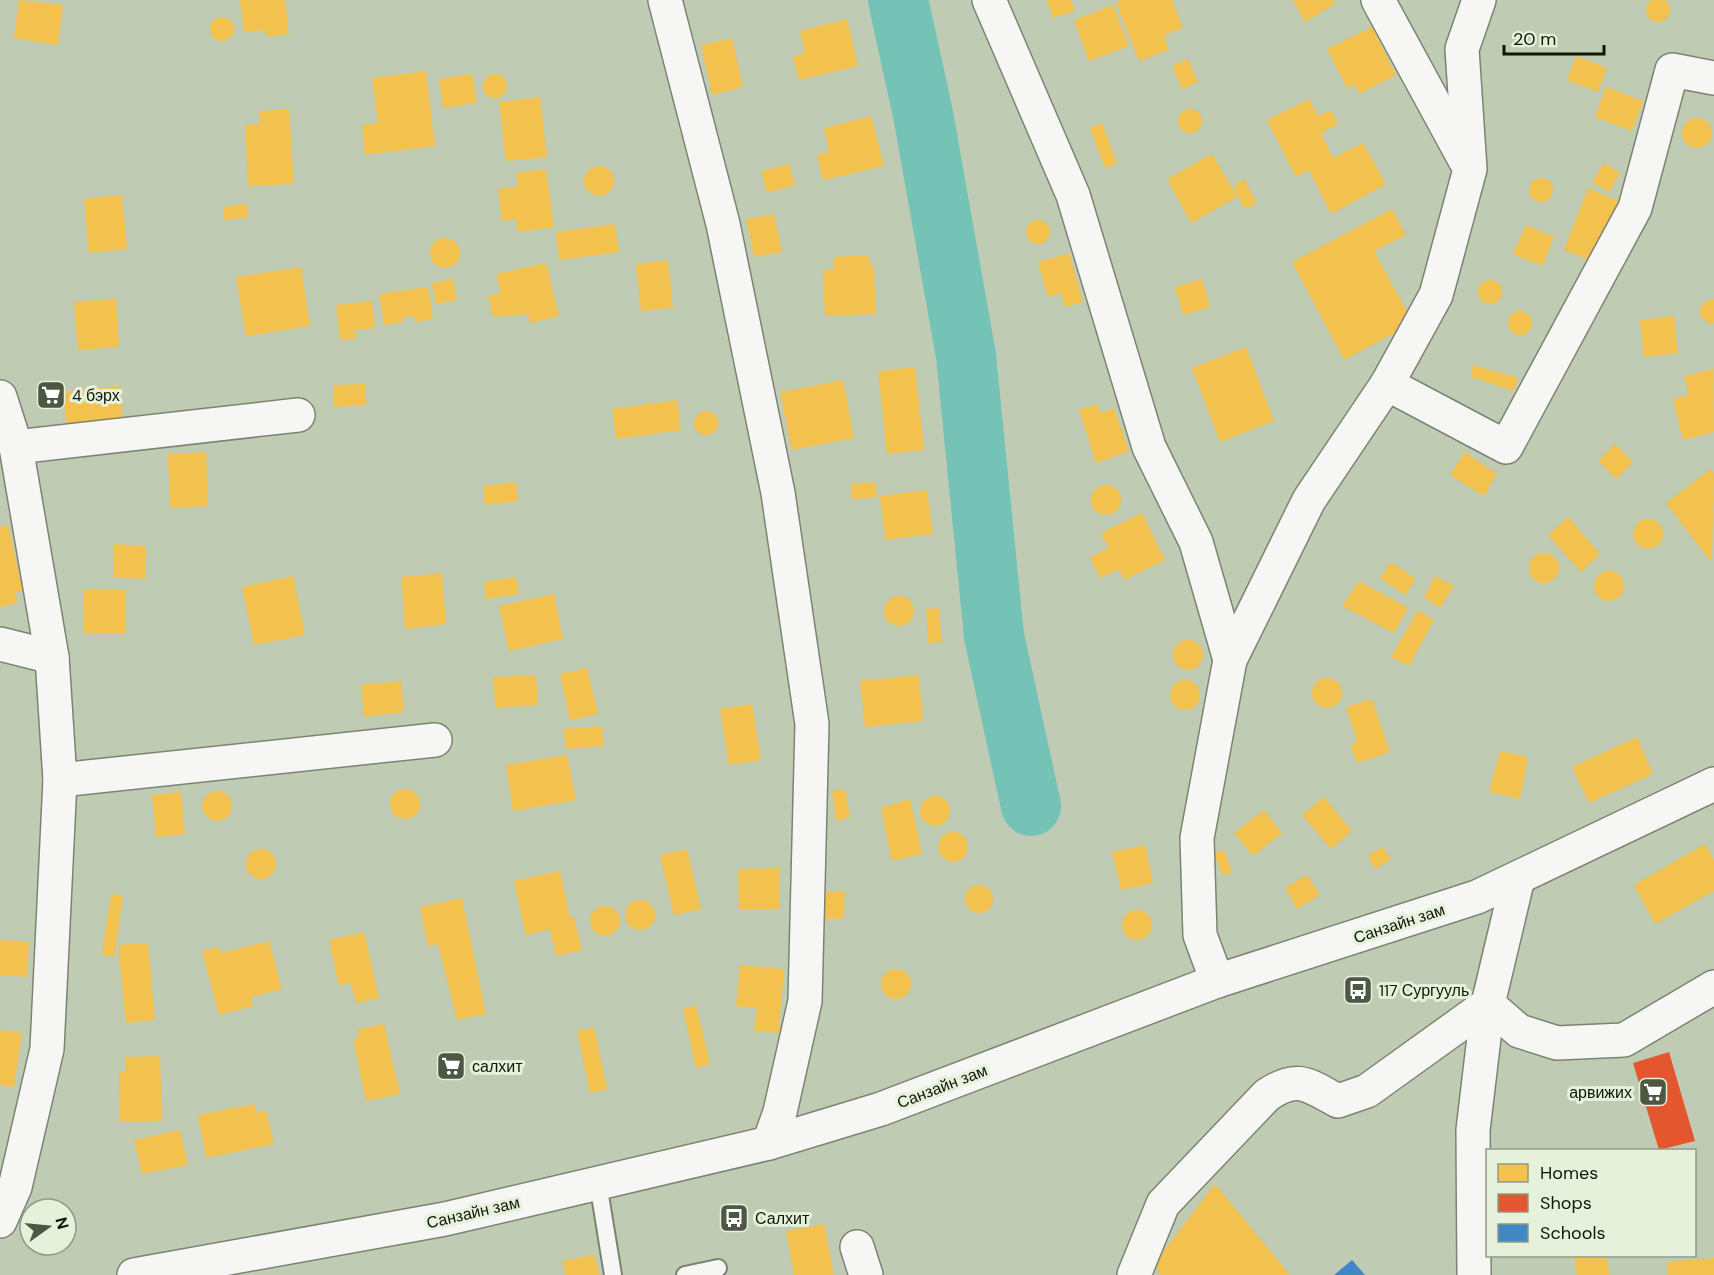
<svg xmlns="http://www.w3.org/2000/svg" width="1714" height="1275" font-family="'DM Sans',sans-serif">
<rect width="100%" height="100%" fill="#c0cbb4"/>
<g fill="#f2c14e">
<circle cx="1658" cy="10" r="12"/>
<path d="M19,0L63,5L58,45L14,38Z"/>
<path d="M240,0H285L289,34L266,37L265,30L244,32Z"/>
<path d="M1047,0H1071L1075,11L1053,18Z"/>
<path d="M1121,0H1172L1183,28L1164,35L1169,50L1139,61L1116,2Z"/>
<path d="M1293,0H1333L1335,4L1305,22Z"/>
<path d="M1113,5L1129,46L1089,61L1074,20Z"/>
<circle cx="222" cy="29" r="12"/>
<path d="M847,19L858,66L799,80L793,56L805,53L800,31Z"/>
<path d="M1372,27L1396,75L1359,94L1355,84L1347,88L1327,49Z"/>
<path d="M732,38L743,87L712,95L701,45Z"/>
<path d="M1576,56L1607,68L1598,92L1567,80Z"/>
<path d="M1188,59L1198,82L1182,89L1172,66Z"/>
<path d="M426,71L435,146L365,155L362,125L378,123L372,78Z"/>
<circle cx="495" cy="86" r="12"/>
<path d="M472,74L477,103L443,108L439,79Z"/>
<path d="M1606,87L1643,101L1632,131L1595,117Z"/>
<path d="M540,97L547,157L506,161L499,102Z"/>
<path d="M1309,99L1318,116L1331,110L1338,124L1321,133L1333,158L1363,143L1386,184L1331,214L1309,170L1296,177L1267,120Z"/>
<circle cx="1190" cy="121" r="12"/>
<path d="M289,109L294,184L248,186L245,125L260,124V111Z"/>
<path d="M871,116L884,166L823,180L817,155L829,152L824,128Z"/>
<circle cx="1697" cy="133" r="15"/>
<path d="M1102,123L1117,163L1105,168L1090,128Z"/>
<path d="M1212,154L1237,197L1191,223L1167,179Z"/>
<path d="M1604,163L1620,173L1609,192L1592,182Z"/>
<path d="M789,164L795,185L767,193L761,171Z"/>
<circle cx="599" cy="181" r="15"/>
<path d="M546,169L554,227L518,232L516,219L502,221L498,189L518,186L516,173Z"/>
<circle cx="1541" cy="190" r="12"/>
<path d="M1244,179L1257,203L1245,209L1233,187Z"/>
<path d="M1588,188L1619,201L1594,262L1564,250Z"/>
<path d="M122,195L127,249L89,253L84,199Z"/>
<path d="M247,204L249,217L224,220L223,207Z"/>
<path d="M1392,209L1406,235L1374,251L1413,323L1344,360L1292,262Z"/>
<path d="M774,214L782,252L754,257L746,219Z"/>
<circle cx="1038" cy="232" r="12"/>
<path d="M615,224L619,252L559,260L556,232Z"/>
<path d="M1526,225L1554,237L1543,266L1513,254Z"/>
<circle cx="445" cy="253" r="15"/>
<path d="M1069,253L1083,302L1065,307L1061,293L1048,297L1038,262Z"/>
<path d="M869,255L870,265H874L876,314L825,316L823,269H834L833,257Z"/>
<path d="M668,260L673,308L641,311L636,264Z"/>
<path d="M546,263L559,316L530,323L528,314L493,317L488,296L501,293L496,274Z"/>
<path d="M301,267L310,326L246,336L236,277Z"/>
<path d="M453,279L457,300L436,304L432,283Z"/>
<path d="M1202,279L1210,307L1183,315L1175,287Z"/>
<circle cx="1490" cy="292" r="12"/>
<path d="M428,287L433,319L415,322L414,316L402,318L403,322L384,325L379,294Z"/>
<path d="M116,299L119,347L78,350L74,302Z"/>
<path d="M1714,299V324H1710L1700,316V308L1705,302Z"/>
<path d="M372,301L375,328L355,330L356,339L340,340L336,305Z"/>
<circle cx="1520" cy="323" r="12"/>
<path d="M1674,316L1678,353L1644,357L1640,320Z"/>
<path d="M1246,347L1274,421L1220,442L1192,368Z"/>
<path d="M1473,365L1518,378L1514,391L1471,377Z"/>
<path d="M915,367L924,450L887,454L878,371Z"/>
<path d="M1713,369L1714,432L1683,440L1673,399L1689,395L1684,376Z"/>
<path d="M843,380L854,438L792,450L780,392Z"/>
<path d="M365,384L366,405L334,407L333,385Z"/>
<path d="M119,386L123,419L66,425L63,392Z"/>
<path d="M677,400L681,430L616,439L612,409Z"/>
<path d="M1097,404L1100,413L1114,408L1129,451L1096,463L1079,410Z"/>
<circle cx="706" cy="423" r="12"/>
<path d="M1615,444L1633,462L1616,479L1598,461Z"/>
<path d="M206,452L208,506L170,508L168,454Z"/>
<path d="M1465,452L1497,474L1484,496L1450,475Z"/>
<path d="M1711,469L1714,474L1712,563L1666,503Z"/>
<path d="M516,482L518,501L485,505L483,486Z"/>
<path d="M875,482L877,497L852,499L851,484Z"/>
<circle cx="1106" cy="500" r="15"/>
<path d="M927,490L933,534L885,540L880,496Z"/>
<path d="M1142,513L1165,560L1124,580L1119,569L1100,578L1090,557L1109,548L1101,533Z"/>
<path d="M1568,517L1600,554L1581,572L1548,535Z"/>
<circle cx="1648" cy="534" r="15"/>
<path d="M8,525L23,591L15,593L18,603L0,607V527Z"/>
<path d="M114,544L146,546L145,579L113,577Z"/>
<circle cx="1544" cy="568" r="15"/>
<path d="M1391,562L1416,579L1405,595L1380,578Z"/>
<circle cx="1609" cy="586" r="15"/>
<path d="M442,573L446,624L405,629L401,577Z"/>
<path d="M293,576L305,635L254,645L242,587Z"/>
<path d="M1435,576L1454,586L1440,608L1424,597Z"/>
<path d="M516,577L519,594L486,599L484,582Z"/>
<path d="M1359,581L1408,608L1394,633L1342,606Z"/>
<path d="M83,590H125V634H84Z"/>
<path d="M554,594L563,639L509,651L499,606Z"/>
<circle cx="899" cy="611" r="15"/>
<path d="M939,608L942,642L928,643L926,609Z"/>
<path d="M1418,610L1434,620L1409,666L1391,657Z"/>
<circle cx="1188" cy="655" r="15"/>
<path d="M587,668L598,714L570,720L560,674Z"/>
<path d="M536,675L538,705L495,708L493,677Z"/>
<path d="M919,675L923,721L865,727L860,681Z"/>
<circle cx="1327" cy="693" r="15"/>
<circle cx="1185" cy="695" r="15"/>
<path d="M401,681L404,712L364,717L361,685Z"/>
<path d="M1372,699L1390,752L1357,763L1351,746L1357,741L1346,707Z"/>
<path d="M752,704L761,760L729,765L720,709Z"/>
<path d="M602,726L604,746L566,749L564,729Z"/>
<path d="M1637,737L1653,774L1589,803L1572,767Z"/>
<path d="M1500,751L1528,757L1520,799L1489,792Z"/>
<path d="M567,755L576,800L513,811L506,765Z"/>
<path d="M845,789L850,817L836,821L832,791Z"/>
<circle cx="405" cy="804" r="15"/>
<circle cx="217" cy="806" r="15"/>
<path d="M181,792L185,834L156,837L152,795Z"/>
<circle cx="935" cy="811" r="15"/>
<path d="M1324,797L1352,831L1331,849L1302,815Z"/>
<path d="M910,799L922,854L892,861L881,808Z"/>
<path d="M1264,810L1282,833L1253,856L1234,833Z"/>
<circle cx="953" cy="847" r="15"/>
<path d="M1705,844L1714,860V891L1655,924L1634,885Z"/>
<path d="M1145,845L1153,883L1121,890L1112,852Z"/>
<path d="M1383,847L1391,859L1375,869L1368,855Z"/>
<path d="M687,849L701,909L674,915L660,855Z"/>
<circle cx="261" cy="864" r="15"/>
<path d="M1224,850L1232,872L1223,876L1214,853Z"/>
<path d="M780,868V909L739,910L738,869Z"/>
<path d="M560,871L570,918L574,917L582,950L556,956L550,929L526,935L514,881Z"/>
<path d="M1307,875L1320,895L1297,909L1285,888Z"/>
<circle cx="979" cy="899" r="14"/>
<path d="M845,891L844,918L823,919L826,892Z"/>
<path d="M111,894L123,896L114,957L102,955Z"/>
<path d="M462,898L486,1014L457,1020L438,944L428,946L420,907Z"/>
<circle cx="640" cy="915" r="15"/>
<circle cx="605" cy="921" r="15"/>
<circle cx="1137" cy="925" r="15"/>
<path d="M364,932L379,998L356,1003L351,983L339,986L329,940Z"/>
<path d="M0,940L29,942L27,977L0,975Z"/>
<path d="M269,941L282,989L251,997L253,1006L219,1015L202,951L219,947L221,953Z"/>
<path d="M148,943L155,1020L126,1023L118,945Z"/>
<path d="M740,965L784,969L779,1033L754,1031L757,1008L736,1006Z"/>
<circle cx="896" cy="984" r="15"/>
<path d="M696,1005L710,1064L696,1068L683,1009Z"/>
<path d="M384,1024L400,1094L366,1101L353,1039L359,1038L357,1029Z"/>
<path d="M594,1028L607,1089L590,1093L577,1031Z"/>
<path d="M0,1030L22,1033L14,1087L0,1085Z"/>
<path d="M160,1056L162,1121L120,1122L119,1071H126L125,1057Z"/>
<path d="M254,1104L256,1113L266,1110L274,1144L206,1158L198,1115Z"/>
<path d="M180,1130L188,1165L142,1174L134,1140Z"/>
<path d="M1215,1184L1290,1275H1161L1153,1265Z"/>
<path d="M824,1224L834,1275H794L786,1231Z"/>
<path d="M594,1255L600,1275H566L562,1261Z"/>
<path d="M1574,1256H1606L1610,1275H1577Z"/>
<path d="M1714,1258V1275H1668L1667,1262Z"/>
</g>
<path fill="#e4572e" d="M1669,1052L1695,1141L1659,1150L1633,1063Z"/>
<path fill="#3f88c5" d="M1352,1260L1365,1275H1334Z"/>
<g fill="none" stroke-linecap="round" stroke-linejoin="round">
<path stroke="#75c3b7" stroke-width="60" d="M898,0L923,114L966,356L994,636L1031,806"/>
<g stroke="#7b8472" stroke-width="20">
<g id="service">
<path d="M598,1183L613,1275"/>
<path d="M685,1275L718,1268"/>
</g>
</g>
<g stroke="#7b8472" stroke-width="36">
<g id="minor">
<path d="M665,0L723,224L778,493L812,724L805,1001L780,1112L769,1143"/>
<path d="M989,0L1073,195L1149,447L1196,542L1230,660"/>
<path d="M1378,0L1465,160"/>
<path d="M1387,384L1506,447L1635,208L1672,70L1714,78"/>
<path d="M0,397L16,447L52,657L60,780L47,1049L15,1187L0,1221"/>
<path d="M16,447L298,415"/>
<path d="M0,644L52,657"/>
<path d="M60,780L435,740"/>
<path d="M1217,981L1200,935L1197,838L1230,660L1309,500L1387,384L1436,295L1470,169L1462,49L1479,0"/>
<path d="M857,1247L866,1275"/>
<path d="M1134,1275L1163,1204L1267,1095C1298,1074 1308,1085 1338,1101L1367,1091L1488,1004L1519,1031L1557,1043L1624,1040L1714,987"/>
<path d="M1474,1275L1473,1130L1488,1004L1518,878"/>
</g>
</g>
<g stroke="#7b8472" stroke-width="36">
<path id="secondary" d="M134,1275L445,1219L769,1143L881,1109L1217,981L1477,897L1714,784"/>
</g>
<use href="#service" stroke="#f6f7f4" stroke-width="16"/>
<use href="#minor" stroke="#f6f7f4" stroke-width="33"/>
<use href="#secondary" stroke="#f6f7f4" stroke-width="33"/>
</g>
<defs>
<g id="supermarket-square" transform="scale(1.5)"><rect x="-9" y="-9" width="18" height="18" rx="4" fill="#4e5644" stroke="#e6f1dc"/><path d="M-6-5.5h2.5l.6 2H6L4.5 2H-2.5L-4.4-4H-6ZM-1.5 3.2a1.3 1.3 0 1 0 .1 0ZM3 3.2a1.3 1.3 0 1 0 .1 0Z" fill="#fff"/></g>
<g id="bus-square" transform="scale(1.5)"><rect x="-9" y="-9" width="18" height="18" rx="4" fill="#4e5644" stroke="#e6f1dc"/><path d="M-5-6H5V4H4V6H2V4H-2V6H-4V4H-5ZM-3.5-4V0h7V-4ZM-3.5 1.2v1.5H-2V1.2ZM2 1.2v1.5H3.5V1.2Z" fill="#fff"/></g>
</defs>
<g fill-rule="evenodd">
<use href="#supermarket-square" x="51" y="395"/>
<use href="#bus-square" x="1358" y="990"/>
<use href="#supermarket-square" x="451" y="1066"/>
<use href="#supermarket-square" x="1653" y="1092"/>
<use href="#bus-square" x="734" y="1218"/>
</g>
<g text-anchor="middle" stroke-width="6" stroke-linejoin="round" paint-order="stroke">
<g font-size="16" fill="#111708" stroke="#e6f1dc" text-anchor="start">
<text x="72" y="401">4 бэрх</text>
<text x="1379" y="996">117 Сургууль</text>
<text x="472" y="1072">салхит</text>
<text x="1632" y="1098" text-anchor="end">арвижих</text>
<text x="755" y="1224">Салхит</text>
</g>
<g font-size="16" fill="#111708" stroke="#e6f1dc">
<text transform="translate(1399 923) rotate(-18)" y="6">Санзайн зам</text>
<text transform="translate(942 1086) rotate(-21)" y="6">Санзайн зам</text>
<text transform="translate(473 1212) rotate(-13)" y="6">Санзайн зам</text>
</g>
</g>
<rect x="1486" y="1149" width="210" height="108" fill="#e6f1dc" stroke="#919a87" stroke-width="1.5"/>
<rect x="1498" y="1164" width="30" height="18" fill="#f2c14e" stroke="#919a87" stroke-width="1.5"/>
<text x="1540" y="1179" font-size="18" fill="#111708">Homes</text>
<rect x="1498" y="1194" width="30" height="18" fill="#e4572e" stroke="#919a87" stroke-width="1.5"/>
<text x="1540" y="1209" font-size="18" fill="#111708">Shops</text>
<rect x="1498" y="1224" width="30" height="18" fill="#3f88c5" stroke="#919a87" stroke-width="1.5"/>
<text x="1540" y="1239" font-size="18" fill="#111708">Schools</text>
<g transform="translate(48 1227) rotate(75)"><circle r="28" fill="#e6f1dc" stroke="#919a87" stroke-width="1.5"/>
<path d="M0-4.5L10 22L0 15L-10 22Z" fill="#4e5644"/>
<text y="-9" font-size="16" font-weight="bold" text-anchor="middle" fill="#111708">N</text>
</g>
<path d="M1504 45v9h100v-9" fill="none" stroke="#111708" stroke-width="3"/>
<text x="1513" y="45" font-size="18" fill="#111708" stroke="#e6f1dc" stroke-width="4.5" paint-order="stroke">20 m</text>
</svg>
